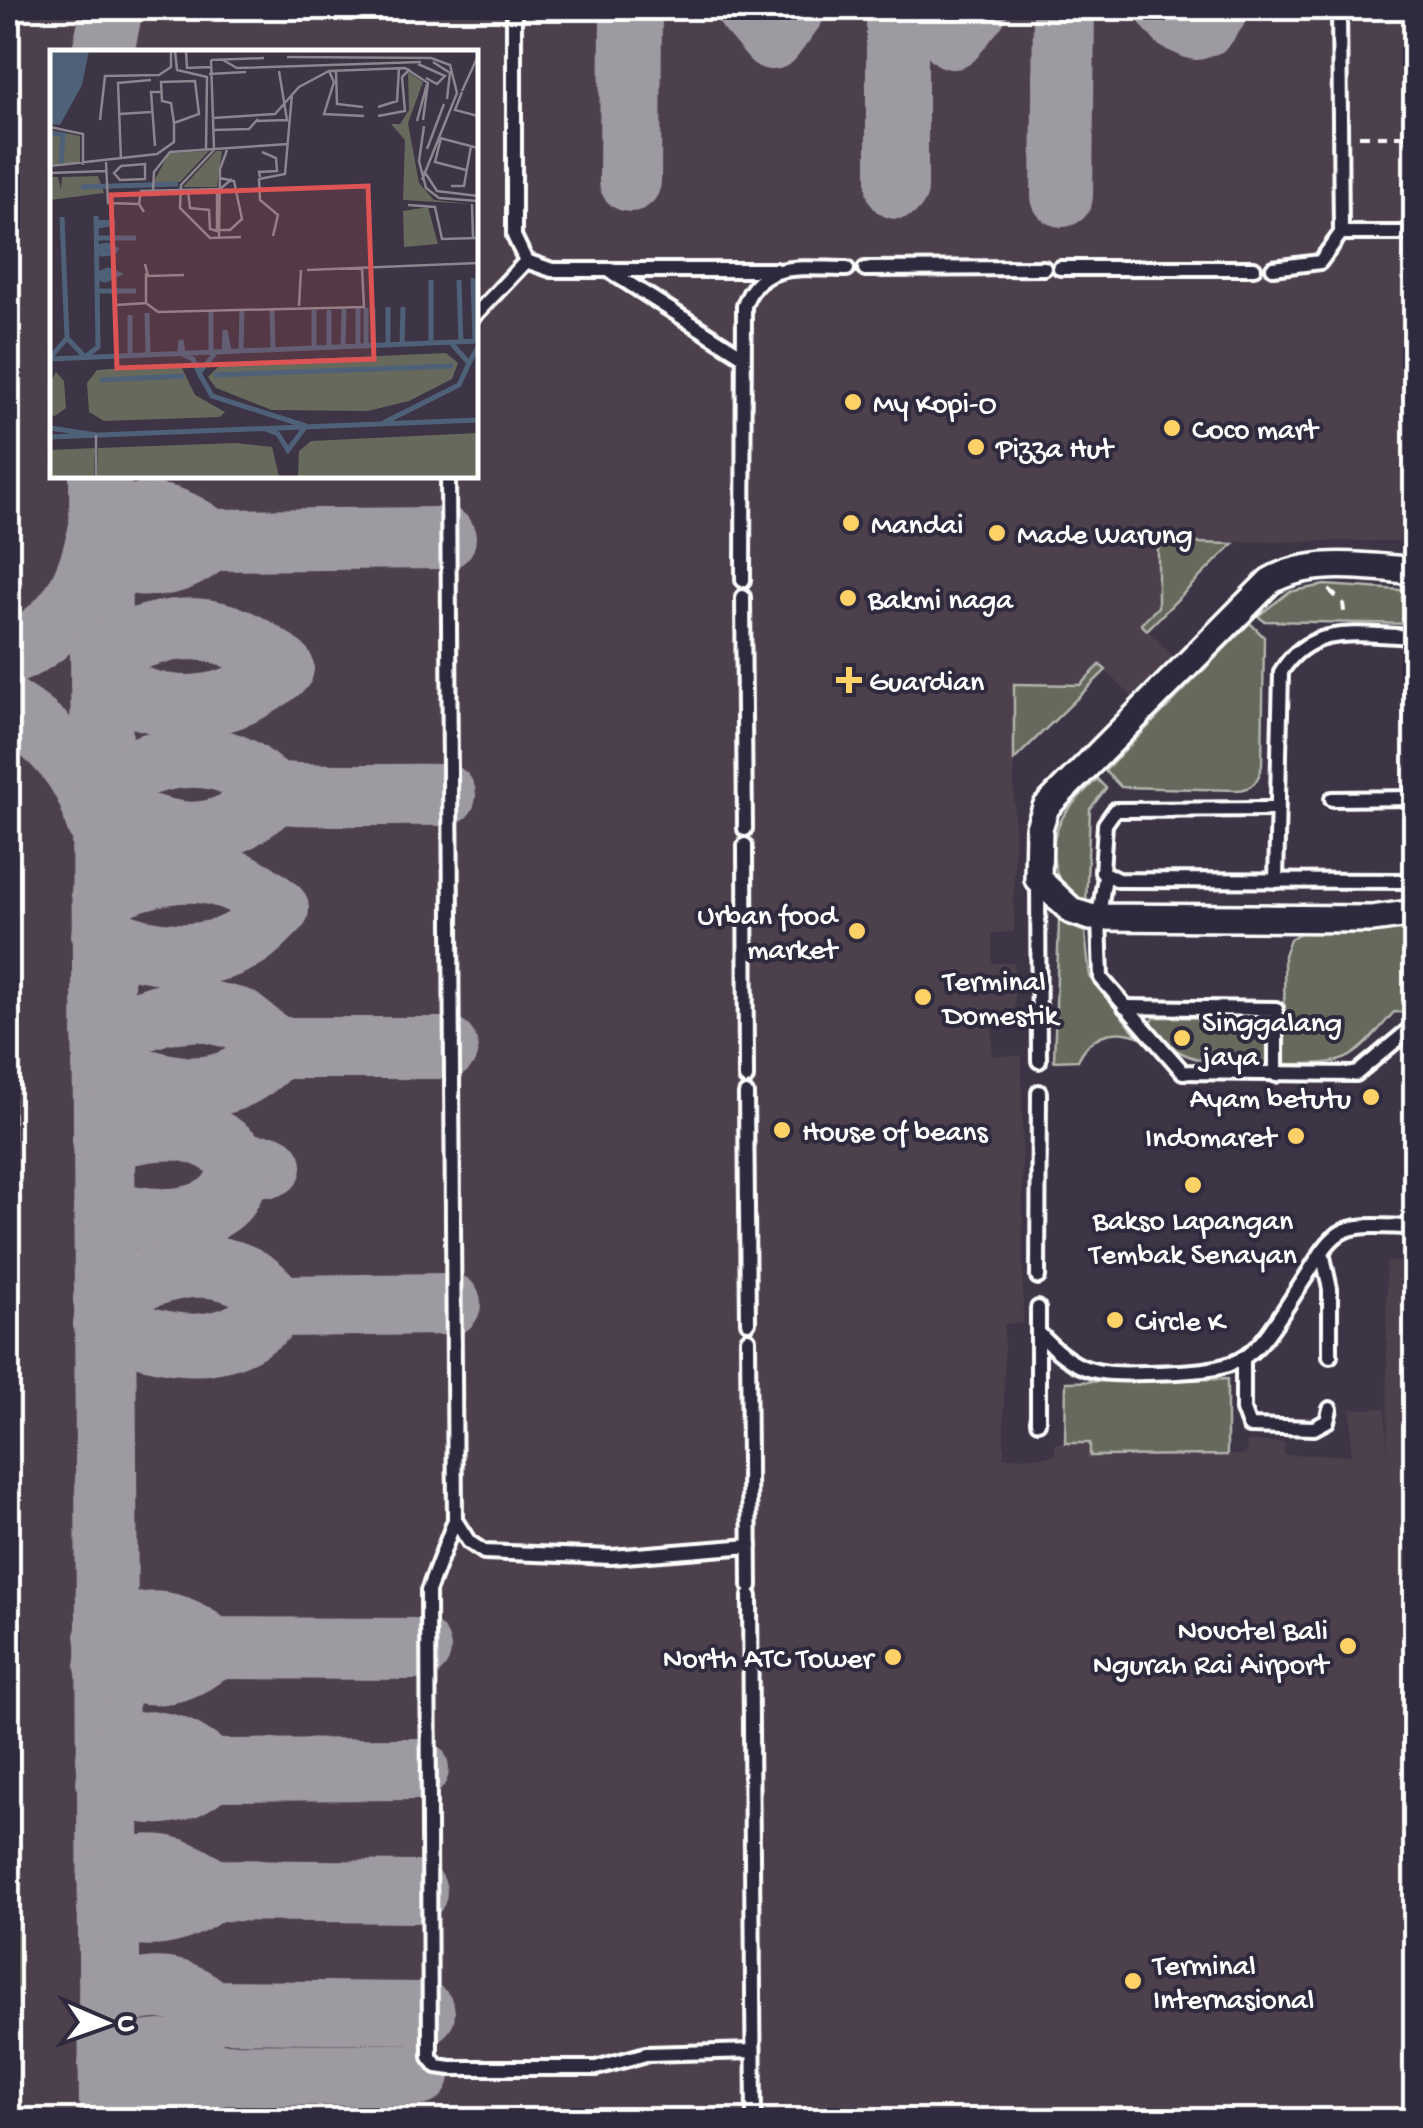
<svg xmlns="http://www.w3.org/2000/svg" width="1423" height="2128" font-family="'Gochi Hand',sans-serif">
<rect width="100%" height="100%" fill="#3d3445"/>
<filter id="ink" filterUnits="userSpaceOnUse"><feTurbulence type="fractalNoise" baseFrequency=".01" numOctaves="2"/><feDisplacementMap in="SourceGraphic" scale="20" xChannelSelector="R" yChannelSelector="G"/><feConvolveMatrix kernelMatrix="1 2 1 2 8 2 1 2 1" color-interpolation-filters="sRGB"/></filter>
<g filter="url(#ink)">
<path fill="#4d404e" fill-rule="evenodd" d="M8,8H1415L1416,505L1411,506V541L1158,542V607L1142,624L1173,656L1132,697L1100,665L1080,685H1014V932L992,933V963H1014L1015,1020L992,1021V1056H1022L1023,1323L1004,1324V1457L1055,1456V1443H1090L1091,1456L1246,1455L1247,1442H1284V1455H1351V1409L1385,1408L1388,1455L1386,1262H1415V2120H8ZM52,52H475V475H52Z"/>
<g fill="#66695b" stroke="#b2b4ad" stroke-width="2.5">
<path d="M8,10L15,172L17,499L8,539Z"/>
<path d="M1158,542L1233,544L1147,630L1141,624L1158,607Z"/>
<path d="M1325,585L1415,591V624L1264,621L1258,616L1289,592Z"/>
<path d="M1250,623L1264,637L1262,765C1259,781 1252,790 1236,790L1121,787L1105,771Z"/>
<path d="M1100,665L1106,670L1014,760V684L1080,685Z"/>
<path d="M1097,779L1106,788L1090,809L1086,904C1051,892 1045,843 1064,815C1073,802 1086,790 1097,779Z"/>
<path d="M8,843L12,874L21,2120H8Z"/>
<path d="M1059,921L1085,932L1090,978L1138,1036C1112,1027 1090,1035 1078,1060L1054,1061Z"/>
<path d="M1305,930H1415V1013L1394,1012C1350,1063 1352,1064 1285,1064L1284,955L1290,939Z"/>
<path d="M1155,1017L1270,1019L1269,1065C1224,1064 1177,1067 1150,1024Z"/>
<path d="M1227,1379V1455L1090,1456V1443H1065L1066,1382Z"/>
</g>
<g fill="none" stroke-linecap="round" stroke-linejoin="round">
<g stroke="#9e9aa2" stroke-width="62">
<path d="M746,8L772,39L795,8"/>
<path d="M930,8L953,38L977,8"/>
<path d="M1167,8L1178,21L1196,29L1206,25L1218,8"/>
<path d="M103,52L112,8"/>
<path d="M630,181L631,8"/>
<path d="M897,188V8"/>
<path d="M1062,196L1064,8"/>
<path d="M100,475L110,2120"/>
<path d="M210,540L445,538"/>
<path d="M8,655C67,631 88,585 100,527C142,506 173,511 210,540C176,572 142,570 100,553"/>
<path d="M101,682C165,715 225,717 283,668C219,616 174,622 101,652"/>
<path d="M8,708C49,734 86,769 96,820"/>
<path d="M102,785C143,762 196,744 242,769C255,776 266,792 281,793C335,797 391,794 445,795"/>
<path d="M102,807C174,837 213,850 275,793"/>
<path d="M102,893C168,865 221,859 278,909C269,918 259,929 249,936C207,964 145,956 102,936"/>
<path d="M103,1033L165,1013L200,1010L239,1019L276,1048H447"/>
<path d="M103,1066C170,1088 221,1107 276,1048"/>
<path d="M103,1140C158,1126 204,1119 244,1165L271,1166"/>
<path d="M104,1208C136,1222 205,1228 229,1194C235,1185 239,1174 244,1165"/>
<path d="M104,1299C159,1265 235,1245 278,1306L450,1304"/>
<path d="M104,1324C170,1347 224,1362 278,1306"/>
<path d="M106,1635C151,1615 174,1618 213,1648L420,1649"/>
<path d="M106,1666C150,1676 178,1681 213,1648"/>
<path d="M107,1758C146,1731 177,1741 211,1770L418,1769"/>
<path d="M107,1783C149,1796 177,1801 211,1770"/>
<path d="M108,1878C147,1856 177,1864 212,1890L416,1892"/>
<path d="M108,1909C150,1919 177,1918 212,1890"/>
<path d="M109,2000C147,1983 180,1982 211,2011L424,2013"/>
<path d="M109,2065C146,2049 181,2041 210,2074L419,2075"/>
<path d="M110,2086C148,2103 182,2113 210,2074"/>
</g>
<g stroke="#fff" stroke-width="20">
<g id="lane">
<path d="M514,14V236L526,261L552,270H776"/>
<path d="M1341,233H1416"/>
<path d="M1060,268H1254"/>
<path d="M1273,268L1320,262L1341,233L1339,8"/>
<path d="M865,269L1044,268"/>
<path d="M611,272L743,356"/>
<path d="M475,315L526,261"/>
<path d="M448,475L455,1520L428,1591L430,2057L437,2066L451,2068H596L646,2054L753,2051"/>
<path d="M743,580L744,306C760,259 805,269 847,269"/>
<path d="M743,597L745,829"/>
<path d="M1332,799L1416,798"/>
<path d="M1277,809L1115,810L1105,824L1102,872L1118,880L1416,881"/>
<path d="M745,845L746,1078"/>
<path d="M1105,876L1099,917L1101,978L1183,1072L1356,1074L1416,1024"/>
<path d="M1038,881L1039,1061"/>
<path d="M1276,881L1281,672C1311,621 1364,636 1416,637"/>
<path d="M1125,1007L1276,1009V1075"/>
<path d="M746,1094L748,1322"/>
<path d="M1322,1252L1330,1289V1356"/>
<path d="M1038,1277L1039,1092"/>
<path d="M1038,1332C1075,1372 1093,1375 1146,1373C1255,1371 1249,1363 1307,1275C1316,1261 1326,1242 1340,1233C1359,1221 1394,1228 1416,1227"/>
<path d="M748,1339L750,1586"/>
<path d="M1243,1360V1410L1249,1426L1314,1428L1327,1421L1330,1409"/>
<path d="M1038,1422V1308"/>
<path d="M455,1520L469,1542L484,1552L612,1557L750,1546"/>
<path d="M750,1596L754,2120"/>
</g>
</g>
<g stroke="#fff" stroke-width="32">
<path id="street" d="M1416,571C1370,567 1311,557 1270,581L1046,807L1039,828L1038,879L1072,911L1090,917L1372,919L1416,913"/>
</g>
<g stroke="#fff" stroke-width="4" stroke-dasharray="10 8" stroke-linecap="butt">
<path d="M1359,136H1416"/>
<path d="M1329,590L1343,603L1345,619"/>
</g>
<use href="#lane" stroke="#2f2a3d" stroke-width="12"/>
<use href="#street" stroke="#2f2a3d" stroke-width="25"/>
</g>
</g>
<g fill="#ffd166" stroke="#2f2a3d" stroke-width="4">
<circle cx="853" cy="402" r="10"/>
<circle cx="1172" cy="428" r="10"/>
<circle cx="976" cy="447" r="10"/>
<circle cx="851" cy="523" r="10"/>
<circle cx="997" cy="533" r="10"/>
<circle cx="848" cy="598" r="10"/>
<path d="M844 665h10v10h10v10h-10v10h-10v-10h-10v-10h10z"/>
<circle cx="857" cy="931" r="10"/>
<circle cx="923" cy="997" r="10"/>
<circle cx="1182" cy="1038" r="10"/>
<circle cx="1371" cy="1097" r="10"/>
<circle cx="782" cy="1130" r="10"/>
<circle cx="1296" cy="1136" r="10"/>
<circle cx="1193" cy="1185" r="10"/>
<circle cx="1115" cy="1320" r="10"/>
<circle cx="1348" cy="1646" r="10"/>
<circle cx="893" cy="1657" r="10"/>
<circle cx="1133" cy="1981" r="10"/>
</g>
<g text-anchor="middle" stroke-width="8" stroke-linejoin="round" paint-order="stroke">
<g font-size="30" fill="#fff" stroke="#2f2a3d" text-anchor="start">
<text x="873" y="412">My Kopi-O</text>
<text x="1192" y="438">Coco mart</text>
<text x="996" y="457">Pizza Hut</text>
<text x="871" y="533">Mandai</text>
<text x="1017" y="543">Made Warung</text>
<text x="868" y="608">Bakmi naga</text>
<text x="869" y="690">Guardian</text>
<text x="837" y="924" text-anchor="end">Urban food<tspan x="837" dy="34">market</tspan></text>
<text x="943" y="990">Terminal<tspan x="943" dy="34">Domestik</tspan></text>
<text x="1202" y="1031">Singgalang<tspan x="1202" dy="34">jaya</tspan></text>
<text x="1351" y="1107" text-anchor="end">Ayam betutu</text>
<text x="802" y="1140">House of beans</text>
<text x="1276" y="1146" text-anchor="end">Indomaret</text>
<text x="1193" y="1229" text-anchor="middle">Bakso Lapangan<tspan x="1193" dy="34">Tembak Senayan</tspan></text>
<text x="1135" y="1330">Circle K</text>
<text x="1328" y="1639" text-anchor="end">Novotel Bali<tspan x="1328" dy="34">Ngurah Rai Airport</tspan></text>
<text x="873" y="1667" text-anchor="end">North ATC Tower</text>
<text x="1153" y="1974">Terminal<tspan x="1153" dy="34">Internasional</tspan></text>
</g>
</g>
<g transform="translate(50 50)">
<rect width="428" height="428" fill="#3d3445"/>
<path d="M358,22L373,32L358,73L369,133L384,150L420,154L353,150L355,90L341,74H350L359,60ZM0,80L30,86V112L0,115ZM159,101L130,132L103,133L119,103ZM166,101H172L167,137H133ZM48,126L54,143L0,150V127H8L11,139L12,127ZM378,157L388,194L354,197L353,161ZM396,303L408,313L402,329L359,351L318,361L222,360L166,338L158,327L172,313ZM130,314L145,345L175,362L170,367L54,371L39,362L37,333L47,320ZM6,322L14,331L16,358L5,366L0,365V333ZM427,383V426H248L249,401L261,391ZM186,393L222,397L229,426H47L48,398ZM45,398L44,426H0V400Z" fill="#66695b"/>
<path d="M0,1H39L32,35L10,75L0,74Z" fill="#4e6179"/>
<path fill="none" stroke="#4e6179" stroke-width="5" d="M0,83L13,85L11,113M31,137L128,134M47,172L65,173L47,176M47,188H86M47,197L57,195L65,199L63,201L60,203L52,204L49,200L57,198H61L67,202M48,224L58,220L68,224L56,230H54L48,227L50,224L60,226L54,230M423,228L425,291M381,230V293M409,230L411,292M48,241H86M222,258L223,300M316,258V296M161,260V302M279,260V297M97,263L98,305M80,265V305M17,288L35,307L48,297L46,166M352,294L353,257M402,294L419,313L428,297M323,295V258M338,295V257M308,296V258M293,297L294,259M264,298V260M191,301L192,259M174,302L175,280L179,301M133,303L131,290L130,303L143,309L149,323L165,303M0,308L17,288L12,167M0,309L428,291M149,323L162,346L256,376M164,325L403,316M50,330L134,326M333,373L409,335L419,313M0,378L46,385M213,378L228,384L238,400L256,376M0,387L428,370"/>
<path fill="none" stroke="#8b858f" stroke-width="2.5" d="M125,1L127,20L157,27L156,99M136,1L137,18L161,17M237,7L381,8L400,15L407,43L372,130M161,10L164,99M161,10L214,8M173,10L187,18L371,12M383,12L400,23L397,49M368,14L395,26L387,34L376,28M286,20L287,54L313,57M279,21L284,32L274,64L314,66M159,24L196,22M412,41L428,6M412,42L405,60L428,66M328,57L347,51L349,18M69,64L101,62M328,66L355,61L352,27L360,19M163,68L225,64L249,37L279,21L355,18L378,33L373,70M50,70L55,26L109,25L121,17V1M206,71L237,70L229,21M367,71L377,34M374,76L369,111L376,138L389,148L428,151M0,77L33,84V115M164,80L199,79L208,69M390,88L428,98M391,88L385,112L416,120M105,96L101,42H112M377,99L394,54M164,100L131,135L130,158L160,188L191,187M71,110L68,33L101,30M56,112L58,153L89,154L94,162M95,114V129L70,130L64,123L71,116ZM0,116L107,104L124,92V73L149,64L145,31L111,32L112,51L121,53L124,73M374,121L387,141L428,146M0,123L56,121M210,127L209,122L227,121L226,108L212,102M401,136H414L421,96M103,140L104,122L120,102L239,94M138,141L140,158L160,160M89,154L91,141L170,139L182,129M422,154L423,188M358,155L385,157L392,189L428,188M159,160L160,179L167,181V140M168,180H180L192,169L184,131L170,128M223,186L228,165L210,150L209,129L235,124L242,44M169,188L170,119L177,100M95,214L98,226L134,225M257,220L428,213M96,253L108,262L314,257L312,218M66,255L96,253V223M249,256L251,220M46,426V385"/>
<path fill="#de5353" fill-opacity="0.15" stroke="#de5353" stroke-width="5" d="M318,136L324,309L67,318L61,145Z"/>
<rect width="428" height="428" fill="none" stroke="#fff" stroke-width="5"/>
</g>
<rect width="1423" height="2128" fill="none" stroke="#2f2a3d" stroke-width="40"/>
<rect x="20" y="20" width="1383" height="2088" fill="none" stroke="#fff" stroke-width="4" filter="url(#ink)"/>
<g transform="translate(105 2023) rotate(92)" stroke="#2f2a3d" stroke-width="8" paint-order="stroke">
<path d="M0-8L18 38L0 25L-18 38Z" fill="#ffffff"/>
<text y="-15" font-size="28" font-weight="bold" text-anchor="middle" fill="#ffffff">U</text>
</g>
</svg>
